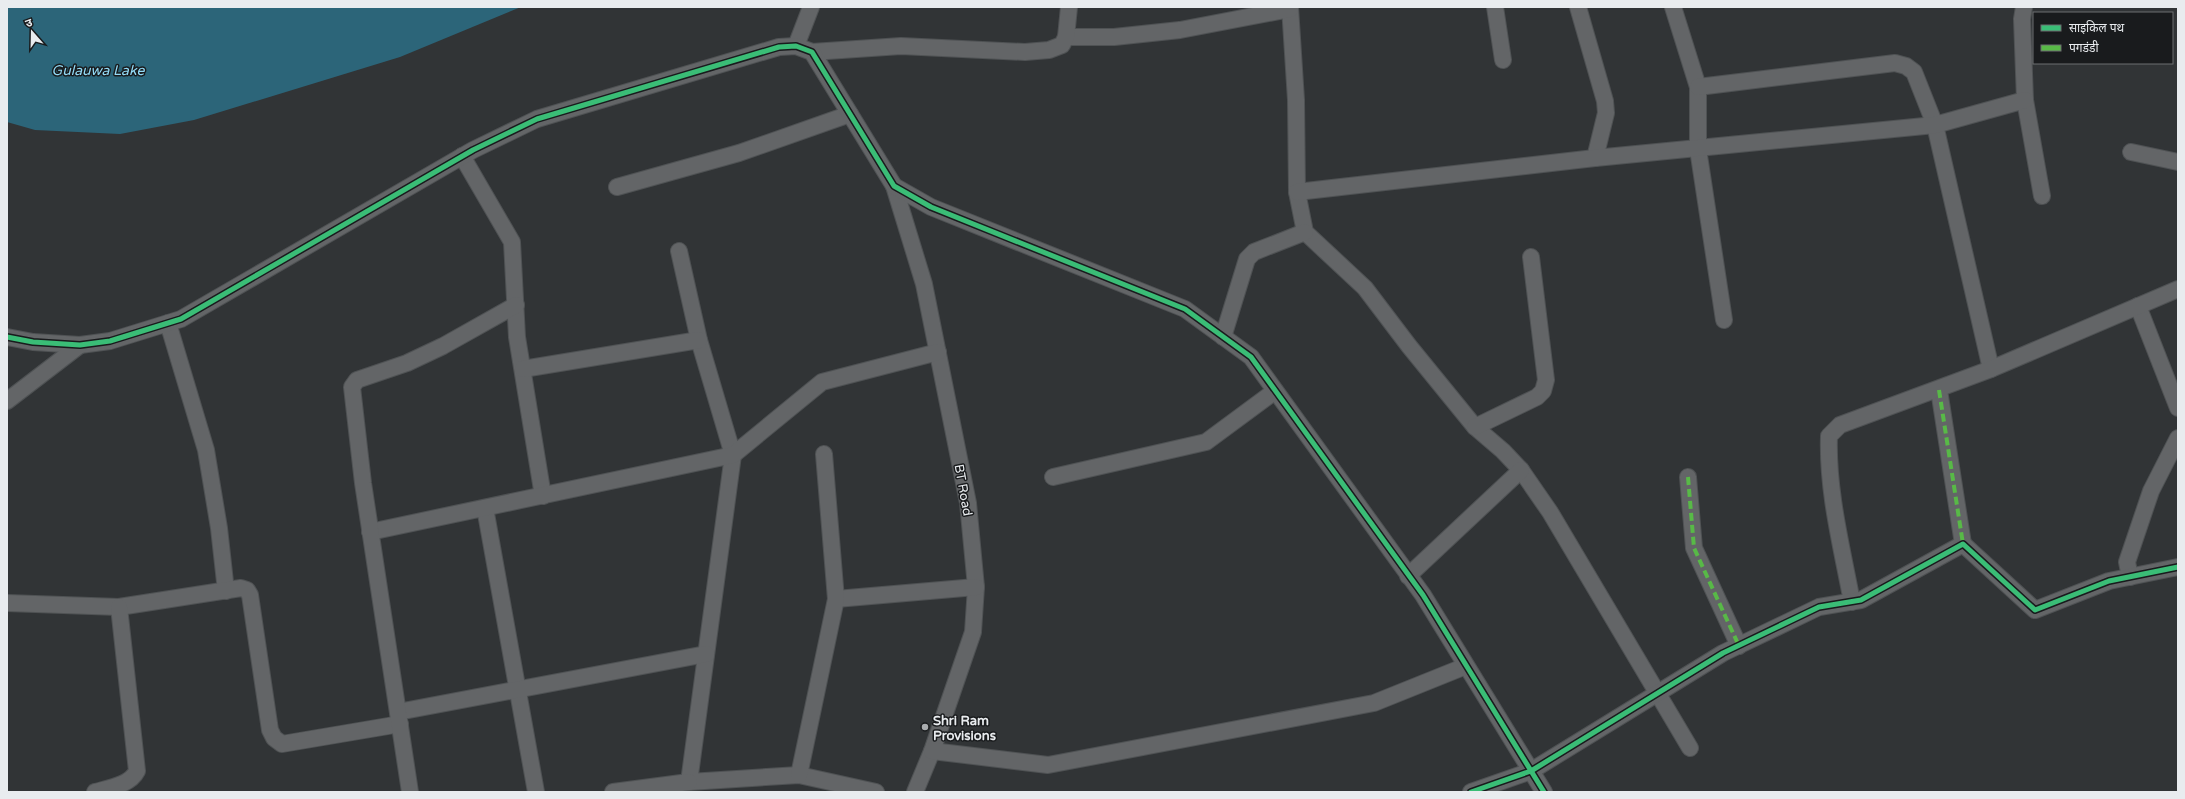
<svg xmlns="http://www.w3.org/2000/svg" width="2185" height="799" font-family="'Varela Round','Noto Sans Devanagari',sans-serif">
<rect width="100%" height="100%" fill="#313436"/>
<path fill="#2c6579" d="M7,7H521L400,57L194,120L120,134L35,130L7,122Z"/>
<g fill="none" stroke-linecap="round" stroke-linejoin="round">
<g stroke="#4f5254" stroke-width="18">
<g id="street">
<path d="M1290,7L1296,100L1297,192L1305,232L1365,288L1409,346L1475,427L1503,451L1521,470L1550,512L1690,748"/>
<path d="M1495,7L1503,60"/>
<path d="M1578,7L1605,101L1606,113L1595,158"/>
<path d="M1673,7L1698,87V149L1724,320"/>
<path d="M2024,7L2022,19L2025,100L2042,196"/>
<path d="M1066,37H1114L1180,30L1290,9"/>
<path d="M796,46L811,7"/>
<path d="M812,52L901,46L1025,52L1049,50L1062,45L1066,37L1069,7"/>
<path d="M1698,87L1895,63L1906,66L1914,72L1935,125L1991,369"/>
<path d="M2131,152L2178,162"/>
<path d="M462,156L512,242L517,337L543,496"/>
<path d="M894,186L924,284L968,503L976,587L973,632L932,751L915,792"/>
<path d="M617,187L739,153L850,114"/>
<path d="M1297,192L1595,158L1935,125L2025,100"/>
<path d="M679,251L699,340L733,455L689,782L799,775L876,792"/>
<path d="M2138,306L2178,408"/>
<path d="M168,323L206,450L219,528L226,591"/>
<path d="M7,337L33,342L80,345L110,341L181,319L473,150L537,119L779,47L796,46L812,52L894,186L931,207L1185,309L1251,357L1423,595L1544,792"/>
<path d="M1223,337L1247,259L1254,252L1305,232"/>
<path d="M523,369L699,340"/>
<path d="M1939,390L1963,544"/>
<path d="M7,401L80,345"/>
<path d="M1475,427L1537,397L1543,391L1546,380L1531,257"/>
<path d="M1053,477L1206,442L1275,391"/>
<path d="M1688,477L1694,548L1739,646"/>
<path d="M485,508L536,792"/>
<path d="M370,532L733,455L822,382L938,352"/>
<path d="M1408,576L1521,470"/>
<path d="M2130,577L2127,562L2151,491L2178,438"/>
<path d="M836,599L976,587"/>
<path d="M1852,602C1842,548 1827,491 1829,436L1840,425L1991,369L2178,289"/>
<path d="M7,603L119,607L241,588L247,590L250,595L270,730L274,738L282,744L400,724"/>
<path d="M398,712L706,654"/>
<path d="M932,751L1048,765L1374,703L1466,666"/>
<path d="M799,775L836,599L824,454"/>
<path d="M95,792C109,788 130,785 137,771L119,607"/>
<path d="M410,792L363,483L352,387L357,380L407,363L443,346L516,305"/>
<path d="M613,792L689,782"/>
<path d="M1471,792L1531,771L1723,653L1819,607L1861,600L1963,544L2035,610L2109,581L2178,567"/>
</g>
</g>
<use href="#street" stroke="#636567" stroke-width="16"/>
<g stroke="#58b947" stroke-width="4" stroke-dasharray="8 4" stroke-linecap="butt">
<path d="M1939,390L1963,544"/>
<path d="M1688,477L1694,548L1739,646"/>
</g>
<g stroke="#191b1d" stroke-width="8">
<g id="cycleway">
<path d="M7,337L33,342L80,345L110,341L181,319L473,150L537,119L779,47L796,46L812,52L894,186L931,207L1185,309L1251,357L1423,595L1544,792"/>
<path d="M1471,792L1531,771L1723,653L1819,607L1861,600L1963,544L2035,610L2109,581L2178,567"/>
</g>
</g>
<use href="#cycleway" stroke="#3abd76" stroke-width="5"/>
</g>
<circle fill="#a9acae" stroke="#191b1d" stroke-width="1.5" cx="925" cy="727" r="4"/>
<g text-anchor="middle" stroke-width="3" stroke-linejoin="round" paint-order="stroke">
<g font-size="13" fill="#e9ecef" stroke="#191b1d">
<text transform="translate(964 490) rotate(80)" y="5">BT Road</text>
</g>
<g font-size="13" font-weight="bold" fill="#e9ecef" stroke="#191b1d" text-anchor="start">
<text x="933" y="725">Shri Ram<tspan x="933" dy="15">Provisions</tspan></text>
</g>
<g font-size="14" font-style="italic" fill="#93dbf7" stroke="#191b1d">
<text x="98" y="75">Gulauwa Lake</text>
</g>
</g>
<rect width="2185" height="799" fill="none" stroke="#e9ecef" stroke-width="16"/>
<rect x="2033" y="12" width="140" height="52" fill="#191b1d" stroke="#6c6f71"/>
<rect x="2041" y="25" width="20" height="6" fill="#3abd76" stroke="#6c6f71"/>
<text x="2069" y="32" font-size="12" fill="#e9ecef">साइकिल पथ</text>
<rect x="2041" y="45" width="20" height="6" fill="#58b947" stroke="#6c6f71"/>
<text x="2069" y="52" font-size="12" fill="#e9ecef">पगडंडी</text>
<g transform="translate(32 32) rotate(340)" stroke="#191b1d" stroke-width="3" paint-order="stroke">
<path d="M0-3L7 15L0 10L-7 15Z" fill="#e9ecef"/>
<text y="-6" font-size="11" font-weight="bold" text-anchor="middle" fill="#e9ecef">उ</text>
</g>
</svg>
